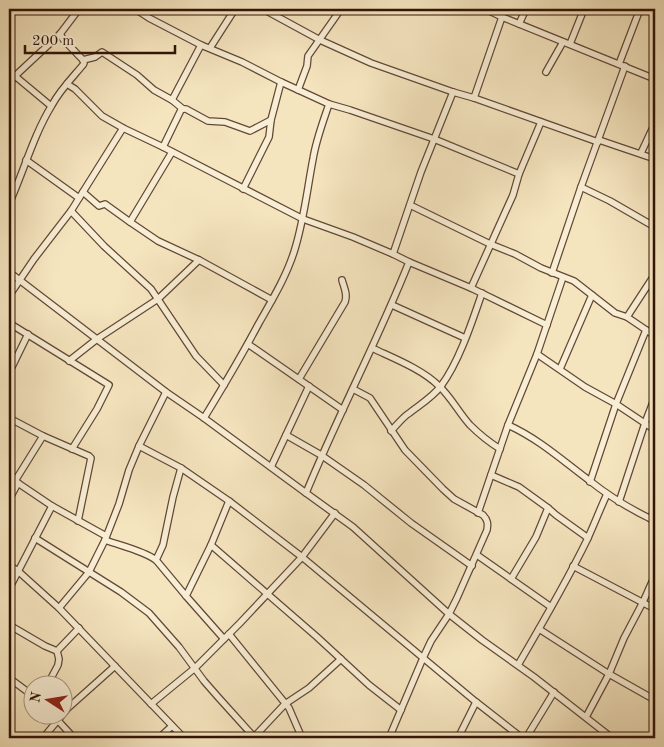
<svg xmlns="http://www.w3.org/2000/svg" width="664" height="747" font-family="'Old Standard TT',serif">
<rect width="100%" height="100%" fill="#f5e5bf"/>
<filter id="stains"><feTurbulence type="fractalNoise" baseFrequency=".004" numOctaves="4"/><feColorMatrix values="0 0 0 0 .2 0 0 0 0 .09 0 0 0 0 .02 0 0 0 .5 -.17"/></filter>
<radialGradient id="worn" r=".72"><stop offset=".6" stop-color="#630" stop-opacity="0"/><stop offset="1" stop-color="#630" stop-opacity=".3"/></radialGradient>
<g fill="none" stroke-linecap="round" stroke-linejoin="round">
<g stroke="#624835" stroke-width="8">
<g id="minor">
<path d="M135,9L149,18L201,45L242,62L281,82L329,104"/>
<path d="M263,9L320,40L371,63L453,92"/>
<path d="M485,9L502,17"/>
<path d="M652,9L655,11"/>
<path d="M9,12L11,9"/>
<path d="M519,24L526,9"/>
<path d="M60,34L63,39L83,60"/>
<path d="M570,44L584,9"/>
<path d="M210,48L235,9"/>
<path d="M83,60L95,57L102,52L137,75L154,90L172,100L183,109"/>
<path d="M619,64L640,9"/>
<path d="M9,71L51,106"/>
<path d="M546,72L563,42"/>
<path d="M9,84L15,76L60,34L79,9"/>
<path d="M67,84L75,89L102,116L123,128L163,147L303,219L353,237L393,254"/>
<path d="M298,90L307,66L308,56L341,9"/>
<path d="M474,98L598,142"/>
<path d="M172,100L201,45"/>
<path d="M599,140L655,159"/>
<path d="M163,147L181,110L183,109H186L208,121L225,122L250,131L271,120L281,82"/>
<path d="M172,152L130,222L158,241L199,260L272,300"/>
<path d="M641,153L655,123"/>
<path d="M26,160L79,198"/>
<path d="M581,187L610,201L655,227"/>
<path d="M243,189L269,137L271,120"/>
<path d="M83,192L99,206L105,204L130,222"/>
<path d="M9,204C24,171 33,136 52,105C60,90 72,78 83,65L84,63L83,60"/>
<path d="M410,205L490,244L515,254L541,268L574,281L615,313L627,317L655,336"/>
<path d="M71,211L104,246L151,289L196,356L224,385"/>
<path d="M409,262L471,288L547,325"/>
<path d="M9,272L166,392L204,418L306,493"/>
<path d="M552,273L581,187L625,66"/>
<path d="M471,288L513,195L519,174L541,122"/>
<path d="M9,296L34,259L71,211L123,128"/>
<path d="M392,305L465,338"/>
<path d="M627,317L655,274"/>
<path d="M9,323L109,385L97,409L72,449"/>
<path d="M248,344L343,410"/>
<path d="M372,348C393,358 422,369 439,386C451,397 459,413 470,425C479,434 489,442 500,449"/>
<path d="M537,354L585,387L616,404L655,430"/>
<path d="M69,361L97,339L158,299L199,260"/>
<path d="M560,369L592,295"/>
<path d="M9,373L28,334"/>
<path d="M299,379L345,302C348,294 344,288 342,280"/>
<path d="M353,389L370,398L405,450L443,489L454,499L483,515C488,520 488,524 487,530L457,598L449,614L431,641L423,658L389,738"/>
<path d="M9,418L43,436L89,456L91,458L78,521"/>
<path d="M204,418C223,387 242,355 259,323C272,300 286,277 294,252C304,221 307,190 313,159C316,140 323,122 329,104L350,110L434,139L519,174"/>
<path d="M508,425C539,439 563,461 590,481C610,497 632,510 655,521"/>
<path d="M391,431C397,425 402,418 408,414C419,405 432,398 441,386C459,362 472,322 482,293"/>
<path d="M286,435L321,455L364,485L411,523L472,566"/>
<path d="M139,446L181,468L229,501L302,557L476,702L522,738"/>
<path d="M271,467L309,386"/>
<path d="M491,475L519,487L548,508L556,515L588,538"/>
<path d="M9,477L52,506L106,536"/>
<path d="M15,481L43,436"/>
<path d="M590,482L616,404L646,330"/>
<path d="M9,500L18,483"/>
<path d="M619,502L645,423L655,397"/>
<path d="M478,513L508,425L537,354L563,277"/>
<path d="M651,519L655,506"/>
<path d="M35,538L121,592L149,613L179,647L204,681L218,697L255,738"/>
<path d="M105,540C121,546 142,550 156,560L163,545L173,497L181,468"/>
<path d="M211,545L317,637L369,685L401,710"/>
<path d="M477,555L551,607"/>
<path d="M156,560L186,596"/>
<path d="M9,565L18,571L59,608L184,738"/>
<path d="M573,566L655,609"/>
<path d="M511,579L536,537L548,508"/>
<path d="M9,589L52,506"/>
<path d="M59,608L89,572L105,540L119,504L129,470L139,446L166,392"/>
<path d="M9,625L45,646L57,651L79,628"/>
<path d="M539,629L609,674L655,700"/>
<path d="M229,634L289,708L302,738"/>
<path d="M224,639L186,596L211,545L229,501"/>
<path d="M518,665C542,624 566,583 587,540C594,525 600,509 607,494"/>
<path d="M9,678L32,695"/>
<path d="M48,684L58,665L59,659L57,651"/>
<path d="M151,704L195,668L240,623L302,557L335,513"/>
<path d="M52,714L74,738"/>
<path d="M586,717L609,674L624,638L643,602L655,575"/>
<path d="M254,737L285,704L309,688L341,659"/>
<path d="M43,738L68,708L115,666"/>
<path d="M159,738L172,726"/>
<path d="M458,738L476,702"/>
<path d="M526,738L554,692"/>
<path d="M612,738L534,677L482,640L449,614L353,527L306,493C338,415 378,340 409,262L393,254L421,172L453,92L474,98L502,17L655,79"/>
</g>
</g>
<use href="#minor" stroke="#f8eed5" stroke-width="5.5"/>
</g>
<rect width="664" height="747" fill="none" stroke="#f5e5bf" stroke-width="30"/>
<rect x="10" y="10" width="644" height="727" fill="none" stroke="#311407" stroke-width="2.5"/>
<rect x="15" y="15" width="634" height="717" fill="none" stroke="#311407"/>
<g transform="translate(48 700) rotate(282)"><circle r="24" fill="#f8eed5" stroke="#a89783"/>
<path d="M0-4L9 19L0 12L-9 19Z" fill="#8f2418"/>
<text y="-8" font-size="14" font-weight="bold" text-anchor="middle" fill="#311407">N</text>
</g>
<path d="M25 45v8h150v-8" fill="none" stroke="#311407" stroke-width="2.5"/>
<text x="32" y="45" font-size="15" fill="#311407" stroke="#f8eed5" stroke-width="4" paint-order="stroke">200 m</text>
<rect width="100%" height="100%" filter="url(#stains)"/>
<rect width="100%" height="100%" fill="url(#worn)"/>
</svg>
